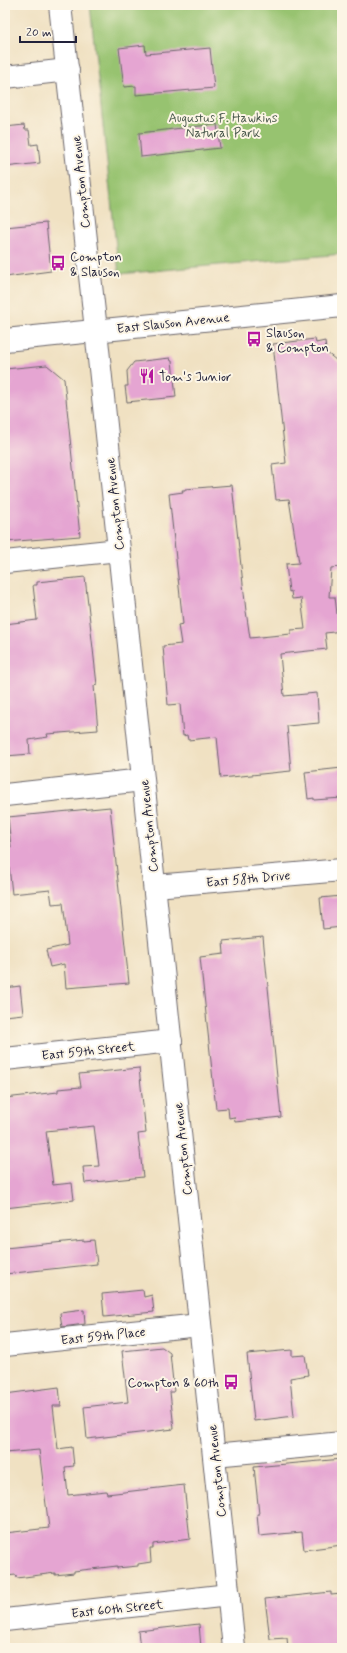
<svg xmlns="http://www.w3.org/2000/svg" width="347" height="1653" font-family="Mynerve,sans-serif">
<rect width="100%" height="100%" fill="#fcf5e5"/>
<filter id="ink" filterUnits="userSpaceOnUse"><feTurbulence type="fractalNoise" baseFrequency=".025" numOctaves="2"/><feDisplacementMap in="SourceGraphic" scale="8" xChannelSelector="R" yChannelSelector="G"/><feConvolveMatrix kernelMatrix="1 2 1 2 8 2 1 2 1" color-interpolation-filters="sRGB"/></filter>
<filter id="wash" filterUnits="userSpaceOnUse"><feTurbulence type="fractalNoise" baseFrequency=".012" numOctaves="4" result="noise"/><feDisplacementMap in="SourceGraphic" scale="16" xChannelSelector="R" yChannelSelector="G"/><feGaussianBlur stdDeviation="0.9" result="paint"/><feColorMatrix in="noise" values="0 0 0 0 0 0 0 0 0 0 0 0 0 0 0 0 0 1.4 0 .05"/><feComposite in="paint" operator="in"/></filter>
<g filter="url(#wash)">
<rect width="100%" height="100%" fill="#f0e1c2"/>
<path fill="#97c370" stroke="#5c7256" d="M90,5H342V254L119,274Z"/>
<g id="blocks">
<g fill="#e5a5d2">
<path d="M145,45L146,54L210,48L214,88L136,95V86L124,87L119,48Z"/>
<path d="M217,124L220,148L141,157L139,133Z"/>
<path d="M24,125L25,130H29L31,145L38,144L40,163L5,167V127Z"/>
<path d="M46,223L51,271L5,277V227Z"/>
<path d="M315,339L316,343L325,341L326,352L342,365V567L331,568L329,597H335L337,614L342,613V631L325,633L327,649L280,654L284,696L317,693L319,723L287,726L291,771L221,778L217,737L188,740L187,735L183,736L180,704L168,705L163,646L181,644L178,625L183,624L169,494L183,492L182,490H185V489L232,485L246,611L250,638L291,634V630L305,629L301,598L292,599L291,591L289,592L286,564L299,563L289,499L276,500L272,465L286,463L273,344Z"/>
<path d="M170,358L171,361H172L176,397L127,402L125,386H128L127,371L134,362Z"/>
<path d="M47,365L64,379L80,536L5,542V369Z"/>
<path d="M85,577L97,685L94,686L98,730L47,734L48,737L29,740L30,754L6,756L5,624L37,620L33,585H37V582Z"/>
<path d="M342,768V798L314,800V798L308,799L305,772Z"/>
<path d="M110,807L129,983L66,988L64,964L50,967L46,950L68,945L63,903L52,904L50,890L12,894L7,847H11L8,817Z"/>
<path d="M342,896V927L323,929L320,898Z"/>
<path d="M263,937L281,1117L235,1122L234,1117L229,1118L228,1108L216,1109L200,957L224,954L223,941Z"/>
<path d="M20,986L23,1014L5,1016V988Z"/>
<path d="M139,1068L146,1133L138,1134L143,1177L85,1183L83,1167L99,1166L94,1126L46,1131L53,1185L72,1183L74,1200L5,1208V1098L58,1092V1089L81,1087L79,1074Z"/>
<path d="M84,1240V1241L94,1240L97,1264L5,1274V1248Z"/>
<path d="M143,1290L144,1297L152,1295L154,1312L104,1317L102,1294Z"/>
<path d="M84,1310L85,1324L62,1327L60,1313Z"/>
<path d="M162,1347L170,1353L174,1392H170L174,1429L87,1439L84,1407L128,1402L122,1351Z"/>
<path d="M292,1350V1356L305,1355L308,1375L290,1378L294,1416L254,1421L247,1354Z"/>
<path d="M59,1387L61,1406H53L58,1449L72,1447L74,1466L65,1467L68,1495L106,1491L107,1494L184,1485L190,1539L153,1544V1548H150L151,1562L138,1564V1566L117,1568V1566L74,1571V1573L55,1575V1573L17,1578L16,1575L5,1576V1533L49,1528L39,1450L5,1453V1394Z"/>
<path d="M342,1459V1545L304,1550L302,1532L259,1536L257,1514H259L254,1467Z"/>
<path d="M331,1592V1595L342,1594V1648H288L287,1638L270,1639L265,1599Z"/>
<path d="M199,1624L201,1648H140L138,1631Z"/>
</g>
</g>
</g>
<g filter="url(#ink)">
<use href="#blocks" fill-opacity="0" stroke="#6a656a" stroke-width="1"/>
<g fill="none" stroke-linecap="round" stroke-linejoin="round">
<g stroke="#6a656a" stroke-width="24">
<g id="minor">
<path d="M5,77L68,70"/>
<path d="M5,562L119,550"/>
<path d="M5,795L143,780"/>
<path d="M155,886L342,870"/>
<path d="M5,1059L171,1041"/>
<path d="M5,1345L200,1325"/>
<path d="M214,1455L342,1443"/>
<path d="M5,1620L229,1595"/>
</g>
</g>
<g stroke="#6a656a" stroke-width="24">
<g id="major">
<path d="M60,5L96,330L234,1648"/>
<path d="M5,340L342,306"/>
</g>
</g>
<use href="#minor" stroke="#fff" stroke-width="22"/>
<use href="#major" stroke="#fff" stroke-width="22"/>
</g>
</g>
<defs>
<g id="bus-bare" transform="scale(1.2)"><path d="M-5-6H5V4H4V6H2V4H-2V6H-4V4H-5ZM-3.5-4V0h7V-4ZM-3.5 1.2v1.5H-2V1.2ZM2 1.2v1.5H3.5V1.2Z" fill="#b5179e" stroke="#fcf5e5" stroke-width="2.5" paint-order="stroke"/></g>
<g id="restaurant-bare" transform="scale(1.2)"><path d="M-5-6h1v4h1v-4h1v4h1v-4h1v5L-1.5 .5V6h-2V.5L-5-1ZM5-6V6H3V1.5H1.5Q1.5-4 5-6Z" fill="#b5179e" stroke="#fcf5e5" stroke-width="2.5" paint-order="stroke"/></g>
</defs>
<g fill-rule="evenodd">
<use href="#bus-bare" x="58" y="263"/>
<use href="#bus-bare" x="254" y="339"/>
<use href="#restaurant-bare" x="147" y="376"/>
<use href="#bus-bare" x="231" y="1382"/>
</g>
<g text-anchor="middle" stroke-width="4" stroke-linejoin="round" paint-order="stroke">
<g font-size="13" fill="#4b5a4e" stroke="#fcf5e5">
<text x="223" y="122">Augustus F. Hawkins<tspan x="223" dy="15">Natural Park</tspan></text>
</g>
<g font-size="13" fill="#22223b" stroke="#fcf5e5">
<text transform="translate(80 182) rotate(-96)" y="5">Compton Avenue</text>
<text transform="translate(173 322) rotate(-6)" y="5">East Slauson Avenue</text>
<text transform="translate(114 504) rotate(-96)" y="5">Compton Avenue</text>
<text transform="translate(148 826) rotate(-96)" y="5">Compton Avenue</text>
<text transform="translate(248 878) rotate(-5)" y="5">East 58th Drive</text>
<text transform="translate(88 1050) rotate(-6)" y="5">East 59th Street</text>
<text transform="translate(182 1149) rotate(-96)" y="5">Compton Avenue</text>
<text transform="translate(103 1335) rotate(-6)" y="5">East 59th Place</text>
<text transform="translate(216 1471) rotate(-96)" y="5">Compton Avenue</text>
<text transform="translate(117 1608) rotate(-6)" y="5">East 60th Street</text>
</g>
<g font-size="13" fill="#22223b" stroke="#fcf5e5" text-anchor="start">
<text x="70" y="261">Compton<tspan x="70" dy="15">&amp; Slauson</tspan></text>
<text x="266" y="337">Slauson<tspan x="266" dy="15">&amp; Compton</tspan></text>
<text x="159" y="381">Tom's Junior</text>
<text x="219" y="1387" text-anchor="end">Compton &amp; 60th</text>
</g>
</g>
<rect width="347" height="1653" fill="none" stroke="#fcf5e5" stroke-width="20"/>
<path d="M20 36v6h56v-6" fill="none" stroke="#22223b" stroke-width="2"/>
<text x="26" y="36" font-size="12" fill="#22223b" stroke="#fcf5e5" stroke-width="3" paint-order="stroke">20 m</text>
</svg>
